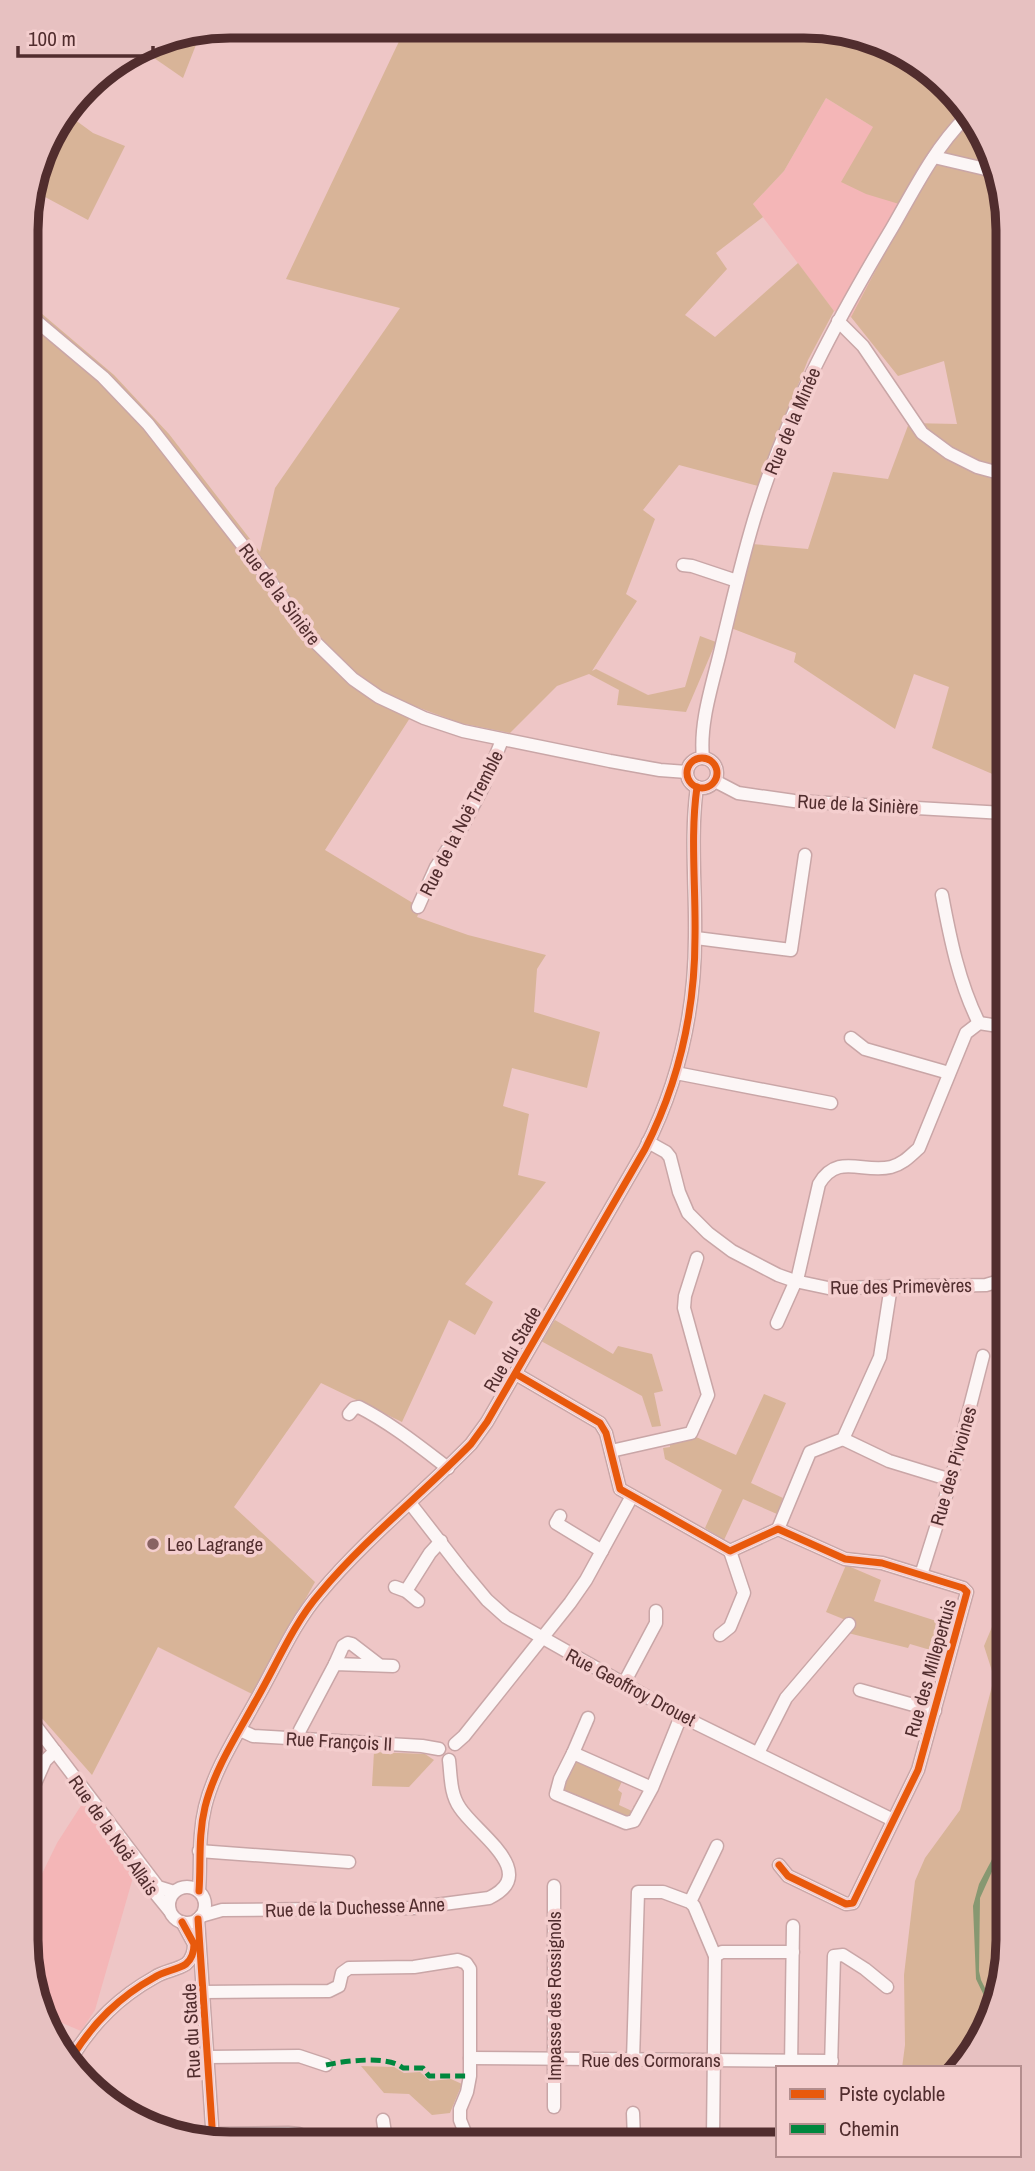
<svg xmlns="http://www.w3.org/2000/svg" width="1035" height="2171" font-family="'Archivo Narrow',sans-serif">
<rect width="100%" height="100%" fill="#eec6c6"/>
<g fill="#f4b6b7">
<path d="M826,98L873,127L895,202L909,207L851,317L834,311L753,204L784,171Z"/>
<path d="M84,1801L110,1845L127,1869L134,1874L95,2010L81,2031L48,2017L33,1994V1900L37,1884L57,1843Z"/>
</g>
<g fill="#d8b498">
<path d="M394,27L844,30L921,68L944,85L1002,177L1004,779L932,748L949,687L914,674L895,729L794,662L796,653L731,628L752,544L808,549L833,472L888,479L909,423L957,424L944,361L898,376L851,317L909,207L866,194L841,182L873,127L826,98L784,171L753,204L763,217L716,253L727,269L685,315L715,337L798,263L834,311L808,360L758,486L679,465L643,510L655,519L626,594L637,601L592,671L596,669L648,695L685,687L700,636L716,642L686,712L617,705L619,690L589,674L557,686L510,733L460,723L417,707L325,850L421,908L417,917L468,935L546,955L537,969L534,1012L600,1032L587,1088L512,1068L503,1106L529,1114L518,1175L546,1182L465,1284L493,1302L475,1335L449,1320L402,1422L321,1383L234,1507L315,1582L252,1694L158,1647L92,1775L32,1707L28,302L114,375L169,434L260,552L275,488L400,308L286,279L403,33Z"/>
<path d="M201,32L183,78L141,49L152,42Z"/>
<path d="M67,114L93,133L125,146L88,220L32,190L47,140Z"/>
<path d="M555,1320L613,1354L618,1346L652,1354L663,1391L654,1393L661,1426L652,1427L642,1396L541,1341Z"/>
<path d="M764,1394L786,1403L751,1483L783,1498L777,1514L743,1499L724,1540L705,1528L722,1490L665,1459L663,1448L670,1447V1441L694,1436L736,1455Z"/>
<path d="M846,1565L881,1580L874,1601L952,1626L944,1654L910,1644L908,1648L848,1633L853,1623L826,1612Z"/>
<path d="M1007,1591L1008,1955L966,2065L964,2068H902L905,2045L904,1975L915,1881L925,1858L960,1810L992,1686V1671L984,1646Z"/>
<path d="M374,1752L425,1754L434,1760L409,1787L372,1786Z"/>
<path d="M579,1758L623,1779L618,1790L622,1793L619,1805L632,1811L634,1805L637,1806L633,1818L626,1820L563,1792L561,1787L571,1762Z"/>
<path d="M361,2066L394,2067L404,2073L420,2072L430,2081L451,2079L462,2084L450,2113L432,2115L409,2094L384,2093Z"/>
</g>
<path fill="#879871" d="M1008,1829V1836L980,1898L979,1971L981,1980L991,2000L989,2006L976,1979L973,1906L979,1884Z"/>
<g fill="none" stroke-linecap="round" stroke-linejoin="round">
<g stroke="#c9a6a7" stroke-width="15">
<g id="minor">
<path d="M934,157L998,172"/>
<path d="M28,314L103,377L148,424L268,578L310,637L353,679L379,697L424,718L463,731L610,761L660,770L687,772"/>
<path d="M838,321L863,346L922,433L949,453L977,467L1003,474"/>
<path d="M683,565L692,566L737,581"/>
<path d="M703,758C699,721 714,680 722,644C733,599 743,554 757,510C788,410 838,318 892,228C914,190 934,149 965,118"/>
<circle cx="702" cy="773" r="15"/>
<path d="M715,781L738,793L794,801L1004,813"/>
<path d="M942,895C950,938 959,983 979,1023"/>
<path d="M418,907L436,867L462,827L484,785L502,740"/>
<path d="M696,938L791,950L805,855"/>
<path d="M851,1038L865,1049L949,1073"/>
<path d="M676,1073L831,1103"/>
<path d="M648,1142L666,1152L670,1157L679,1192L688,1213L708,1233L732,1251L778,1275L795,1281L828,1288L986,1285L1006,1279"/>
<path d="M777,1323L798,1276L819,1184C838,1152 863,1174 891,1167C903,1164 910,1156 919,1148L966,1033L979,1023L1005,1027"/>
<path d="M516,1374L600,1423L606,1433L620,1489L730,1551L778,1529L845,1559L882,1563L963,1588L967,1592L918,1770L853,1903L846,1904L788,1876L779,1865"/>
<path d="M349,1414L354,1408L359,1407C392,1424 419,1446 448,1468"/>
<path d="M843,1439L889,1461L951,1480"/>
<path d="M611,1451L691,1433L708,1395L684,1308L685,1296L697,1258"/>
<path d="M410,1503L462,1570L487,1600L506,1617L681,1716L893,1820"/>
<path d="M560,1516L556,1523L602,1551"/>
<path d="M778,1529L810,1452L843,1439L880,1357L891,1286"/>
<path d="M921,1575L951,1480L983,1356"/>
<path d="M395,1587L406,1591L418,1601"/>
<path d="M406,1591L430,1553L441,1541"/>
<path d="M720,1635L730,1627L744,1593L730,1551"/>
<path d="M335,1664L343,1646L348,1643L352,1644L378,1664"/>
<path d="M623,1685L656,1623V1611"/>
<path d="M860,1690L935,1711"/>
<path d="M32,1721L158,1887L174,1892"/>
<path d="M240,1730L253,1736L422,1746L439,1749"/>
<path d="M33,1732L37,1759L36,1780"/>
<path d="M298,1738L300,1730L335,1664L393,1666"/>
<path d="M455,1744L464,1736L570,1603L586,1580L632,1496"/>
<path d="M573,1753L588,1718"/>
<path d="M758,1753L786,1698L849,1624"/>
<path d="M33,1788L45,1761L55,1751"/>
<path d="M652,1788L573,1753L560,1779L556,1794L626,1823L634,1821L652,1788L681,1716"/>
<path d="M199,1851L349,1862"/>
<path d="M147,1883L169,1910"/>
<circle cx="187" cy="1905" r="18"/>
<path d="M199,1891C201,1863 198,1836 205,1807C214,1770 237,1735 255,1702C276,1666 293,1624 320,1593C365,1539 422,1494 471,1444L487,1422L645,1149C679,1082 695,1011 695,937C696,888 690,836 697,787"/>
<path d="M690,1902L717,1846"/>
<path d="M201,1916L222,1910L413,1908L489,1898C541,1873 477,1834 460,1808C450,1794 451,1776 449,1760"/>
<path d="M198,1919L213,2141"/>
<path d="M715,1956L722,1952H793"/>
<path d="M204,1992L329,1991L339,1986L342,1973L349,1968L414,1967L458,1960L466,1963L470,1969V2076L467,2092L460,2109V2120L468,2140"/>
<path d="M72,2057C94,2022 119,1997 155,1977C164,1971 177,1970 186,1964C192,1959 194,1952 194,1944L182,1922"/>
<path d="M208,2057L299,2056L326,2065"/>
<path d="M470,2058L832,2061"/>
<path d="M633,2060L638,1892H663L690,1902L694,1906L715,1956L713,2138"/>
<path d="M791,2067L793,1926"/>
<path d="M831,2067L834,1956L843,1955L865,1969L887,1987"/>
<path d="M554,2107V1886"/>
<path d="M633,2113L634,2139"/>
<path d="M383,2120L386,2140"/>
<path d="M213,2134L288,2133L299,2134L308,2140"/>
</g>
</g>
<use href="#minor" stroke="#fcf6f6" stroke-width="12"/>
<path stroke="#00873e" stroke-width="5" stroke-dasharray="10 5" stroke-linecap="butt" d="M326,2065C343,2061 389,2055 403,2068H423L429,2076H470"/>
<g stroke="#f4cece" stroke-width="11">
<g id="cycleway">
<circle cx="702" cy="773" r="15"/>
<path d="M516,1374L600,1423L606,1433L620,1489L730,1551L778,1529L845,1559L882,1563L963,1588L967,1592L918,1770L853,1903L846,1904L788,1876L779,1865"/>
<path d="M199,1891C201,1863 198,1836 205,1807C214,1770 237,1735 255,1702C276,1666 293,1624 320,1593C365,1539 422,1494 471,1444L487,1422L645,1149C679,1082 695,1011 695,937C696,888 690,836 697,787"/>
<path d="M198,1919L213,2141"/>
<path d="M72,2057C94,2022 119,1997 155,1977C164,1971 177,1970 186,1964C192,1959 194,1952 194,1944L182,1922"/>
</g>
</g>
<use href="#cycleway" stroke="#e8590c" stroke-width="7"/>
</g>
<circle fill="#886363" stroke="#f4cece" stroke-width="2.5" cx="153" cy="1544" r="7"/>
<g text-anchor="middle" stroke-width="7" stroke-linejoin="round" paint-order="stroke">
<g font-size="19" fill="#512d2e" stroke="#f4cece">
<text transform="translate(792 421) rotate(-67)" y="7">Rue de la Minée</text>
<text transform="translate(280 594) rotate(53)" y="7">Rue de la Sinière</text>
<text transform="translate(858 804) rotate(3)" y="7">Rue de la Sinière</text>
<text transform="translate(461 823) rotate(-63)" y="7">Rue de la Noë Tremble</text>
<text transform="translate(901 1286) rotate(-1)" y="7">Rue des Primevères</text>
<text transform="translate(512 1349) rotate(-60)" y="7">Rue du Stade</text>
<text transform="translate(953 1466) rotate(-74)" y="7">Rue des Pivoines</text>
<text transform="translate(930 1668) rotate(-74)" y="7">Rue des Millepertuis</text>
<text transform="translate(631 1687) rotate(28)" y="7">Rue Geoffroy Drouet</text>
<text transform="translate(339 1741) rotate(3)" y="7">Rue François II</text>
<text transform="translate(114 1835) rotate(55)" y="7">Rue de la Noë Allais</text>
<text transform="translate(355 1907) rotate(-2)" y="7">Rue de la Duchesse Anne</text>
<text transform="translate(554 1996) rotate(-90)" y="7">Impasse des Rossignols</text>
<text transform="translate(191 2031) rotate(-93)" y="7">Rue du Stade</text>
<text x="651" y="2067">Rue des Cormorans</text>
</g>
<g font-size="19" fill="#512d2e" stroke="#f4cece" text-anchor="start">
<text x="167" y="1551">Leo Lagrange</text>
</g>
</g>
<path d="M0 0H1035V2171H0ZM230 38H804A192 192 0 0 1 996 230V1940A192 192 0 0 1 804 2132H230A192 192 0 0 1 38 1940V230A192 192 0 0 1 230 38Z" fill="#e7c1c1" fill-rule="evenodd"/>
<path fill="none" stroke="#512d2e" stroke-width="9" d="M230 38H804A192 192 0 0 1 996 230V1940A192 192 0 0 1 804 2132H230A192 192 0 0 1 38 1940V230A192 192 0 0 1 230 38Z"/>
<rect x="776" y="2066" width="245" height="91" fill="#f4cece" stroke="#b38e8e" stroke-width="2"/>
<rect x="790" y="2089" width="35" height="10" fill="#e8590c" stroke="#b38e8e" stroke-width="2"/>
<text x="839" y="2101" font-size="21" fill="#512d2e">Piste cyclable</text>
<rect x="790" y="2124" width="35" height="10" fill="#00873e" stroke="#b38e8e" stroke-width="2"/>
<text x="839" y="2136" font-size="21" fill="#512d2e">Chemin</text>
<path d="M18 46v10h135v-10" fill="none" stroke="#512d2e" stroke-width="3.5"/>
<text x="28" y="46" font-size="21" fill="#512d2e" stroke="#f4cece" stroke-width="5" paint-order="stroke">100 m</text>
</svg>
